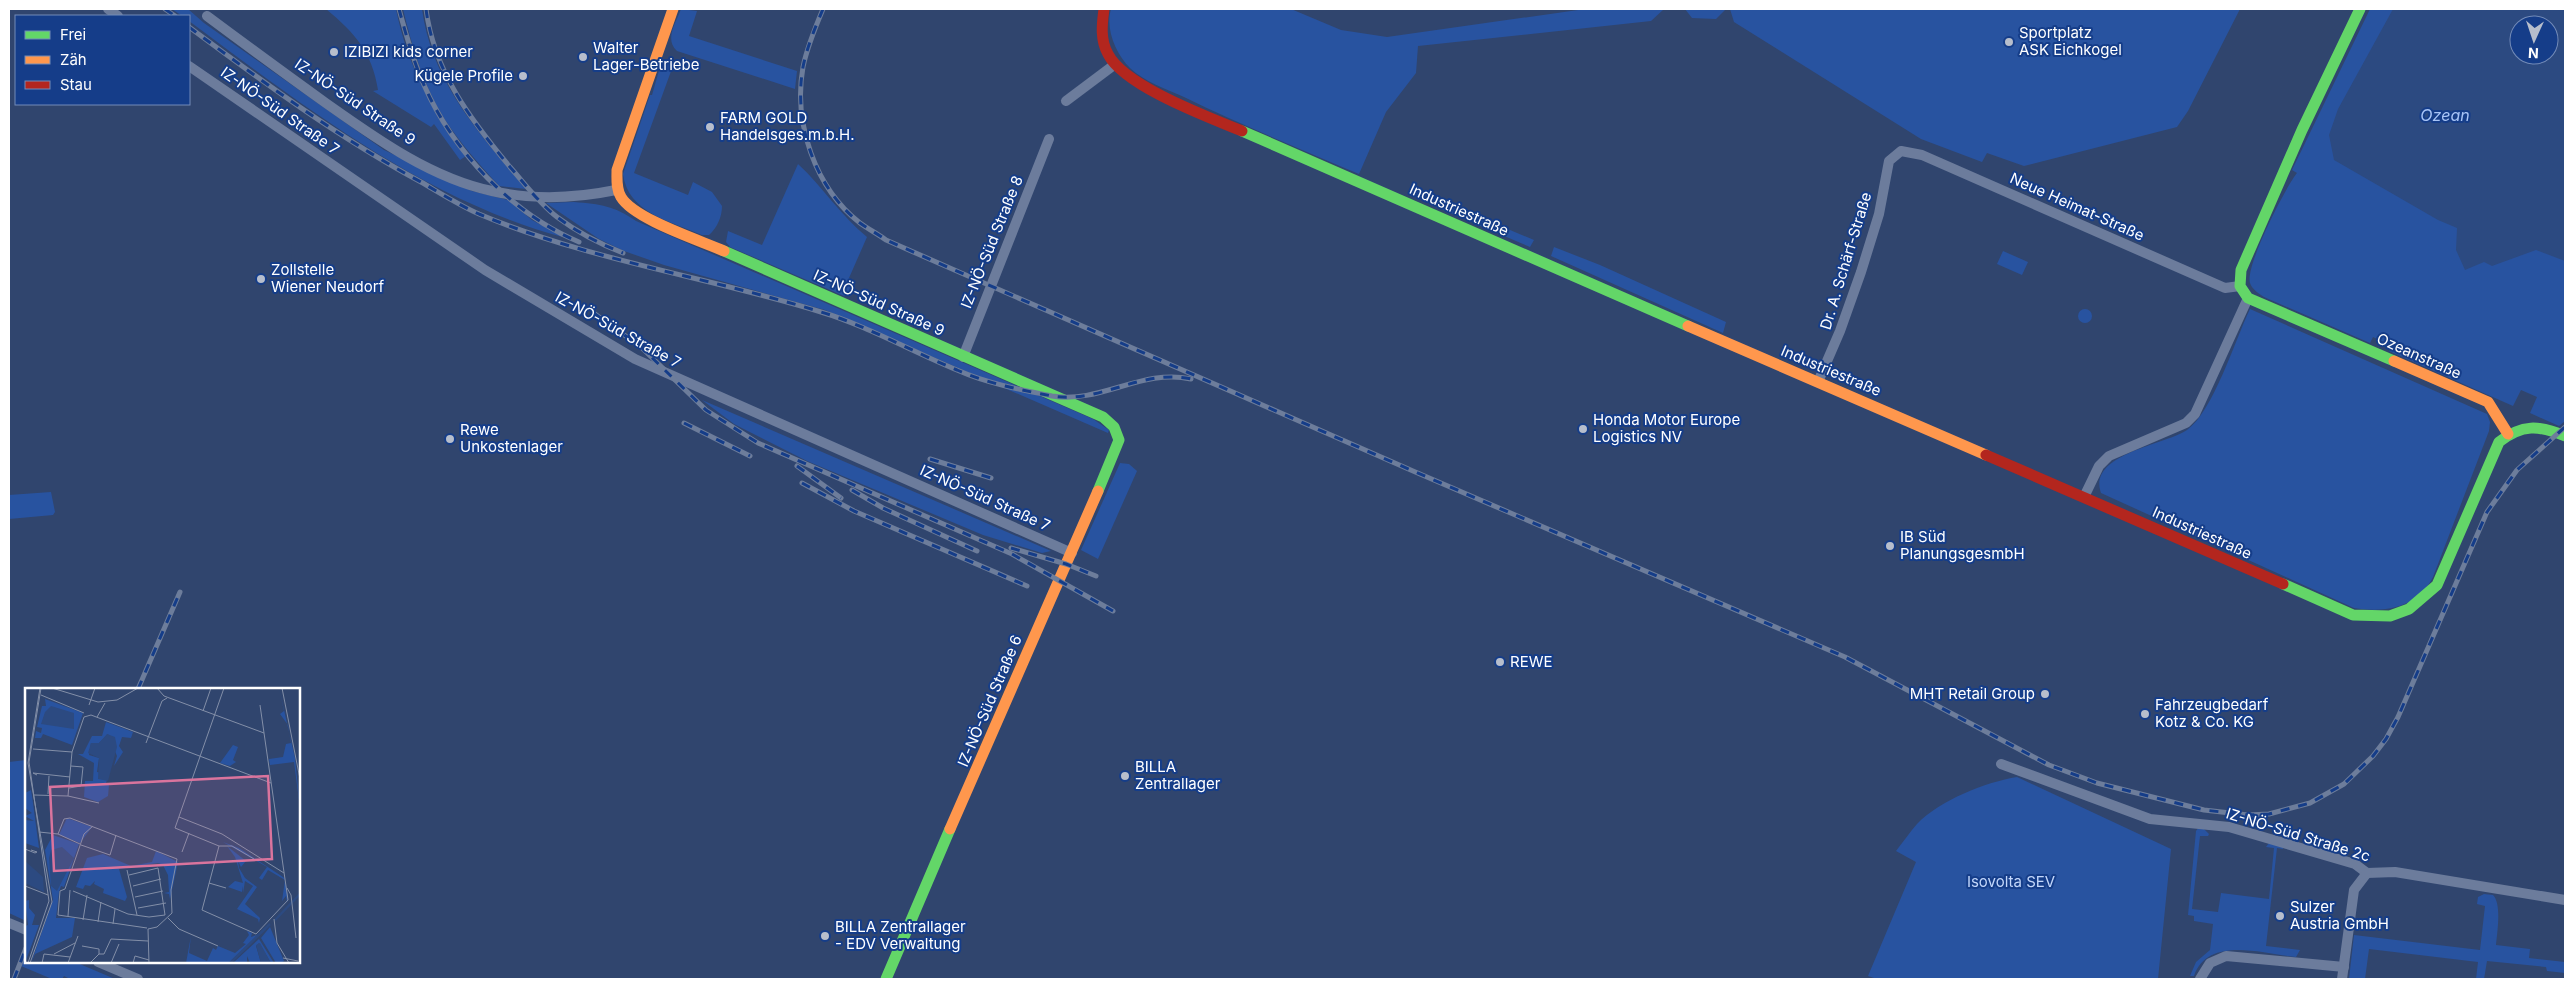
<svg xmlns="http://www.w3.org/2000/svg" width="2574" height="988" font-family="Inter,sans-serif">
<rect width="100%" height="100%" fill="#30456e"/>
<g fill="#2853a0" fill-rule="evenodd">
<path d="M172,9H188L204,23L384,150L472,191L508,200L532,220L563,237C424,200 302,105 189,21V16H182Z"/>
<path d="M326,9H396C407,64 432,111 466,156L460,160L434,124L431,127L373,91L378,90C372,52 355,33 326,9Z"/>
<path d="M403,9H422C432,83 480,134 526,189L499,186C480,165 461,144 445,120C424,87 412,47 403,9Z"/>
<path d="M681,9L697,11L689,36L797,71L795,89L677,51C664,39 676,23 681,9Z"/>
<path d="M1111,9H1291L1341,30L1387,37L1585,9H1664L1651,21L1418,46L1416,73L1386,112L1359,174C1301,149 1241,125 1184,97C1166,89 1145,82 1130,68C1116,54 1105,29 1111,9Z"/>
<path d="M1685,9H1726L1716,19L1692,18Z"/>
<path d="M1730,9H2240L2188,111L2177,127L2024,166L1987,153L1982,162L1921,139L1734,22Z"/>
<path d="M2370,9H2565V421L2559,426L2530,413L2537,397L2521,390L2513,406L2389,351L2392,346L2373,337L2370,343L2264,297C2258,293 2252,289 2250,283C2245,266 2285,188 2297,173L2292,170ZM2519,25H2549V55H2519Z"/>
<path d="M669,62L674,63L634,173L688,195L693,182L712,192L722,206C722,217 717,228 709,235H702C670,221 628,213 623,174L650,95H652L660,67Z"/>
<path d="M798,164C823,187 840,215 867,237L849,278L854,281L848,294L844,296L730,247L726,242L728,231L762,245Z"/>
<path d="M1432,197L1534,240L1530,247L1429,204Z"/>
<path d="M574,202C601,204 614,206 636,221L1093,419L1109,430L1108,433L825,310L664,265L624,251L599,239L546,203Z"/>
<path d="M1554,247L1600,265L1726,322L1723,333L1551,256Z"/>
<path d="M2003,251L2028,262L2022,275L1997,264Z"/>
<path d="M2250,309L2487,414L2490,422L2489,431L2433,577C2417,608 2386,613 2354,608L2101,493C2087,454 2165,445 2187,430C2213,412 2235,340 2250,309Z"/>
<circle cx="2085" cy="316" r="7"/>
<path d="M702,400L1051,551L1042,553L983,535L807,461L734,424Z"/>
<path d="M1120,463L1129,464L1137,471L1098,559L1081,550Z"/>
<path d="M51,492L55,512L53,515L9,519V495Z"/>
<path d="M26,760V921L9,913V762Z"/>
<path d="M2017,777L2171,849L2158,979H1877L1868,976L1916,862L1896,851C1903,842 1910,832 1917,824C1940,800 1986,782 2017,777Z"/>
<path d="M2199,827L2203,828L2209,834L2208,836H2200L2192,909L2218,912L2221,893L2269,899L2274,848L2266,847L2269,843L2283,846V849L2277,848L2266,946L2300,950L2296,957C2264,954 2208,935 2194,976H2190L2196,962L2210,950L2213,924L2194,921V916L2188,915L2196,831Z"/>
<path d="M2484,894L2493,895C2502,904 2497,933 2496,945L2530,949L2529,958L2565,962V973L2547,971L2546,967L2487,961L2484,979H2476L2478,962L2369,949L2365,979H2349L2354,935L2480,950L2485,906L2477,904L2478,897Z"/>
<path d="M26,955V962H75L115,979H70L64,976L62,979H52L21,966Z"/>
</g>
<path fill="#2c4a81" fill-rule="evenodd" d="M2393,9H2565V261L2536,250L2492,266L2484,262L2465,270L2456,250L2457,228L2438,220L2334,160L2329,135L2338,109ZM2519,25H2549V55H2519Z"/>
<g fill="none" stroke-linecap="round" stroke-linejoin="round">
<g stroke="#6c7c9c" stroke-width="10">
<path d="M108,9L118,16"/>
<path d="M207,16C246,45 284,73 323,101C374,137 430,178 492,191C532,200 577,198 616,190"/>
<path d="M189,66L485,270L635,359L1072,553"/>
<path d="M1066,101L1114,65"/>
<path d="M963,357L1049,139"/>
<path d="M1818,382L1840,331L1861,272L1879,214L1889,161L1901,151L1922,155L2225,288L2240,286"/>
<path d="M2084,497L2099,466L2109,456L2186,423L2195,414L2248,298"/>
<path d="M2001,764L2150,819L2229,827L2355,864L2367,873L2395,872L2565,900"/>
<path d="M9,923L26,930"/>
<path d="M98,962L138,979"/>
<path d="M2200,979L2210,963L2226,956L2344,967"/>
<path d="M2342,979L2354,890L2367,873"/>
</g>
<g stroke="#63d668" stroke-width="11">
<path d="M2360,9L2302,130L2241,270L2240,286L2248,298L2394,361"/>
<path d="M1242,131L1688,326"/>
<path d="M724,251L1103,417L1114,427L1119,440L1098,491"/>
<path d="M2283,584L2353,615L2390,616L2409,609L2437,585L2499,442C2522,424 2539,425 2565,436"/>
<path d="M886,979L950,829"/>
</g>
<g stroke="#ff974d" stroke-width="11">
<path d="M673,9L617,170C617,179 616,189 621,197C634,219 699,240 724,251"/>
<path d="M1688,326L1986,455"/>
<path d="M2394,361L2488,402L2508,434"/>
<path d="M950,829L1098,491"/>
</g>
<g stroke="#b3261e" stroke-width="11">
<path d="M1104,9C1102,24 1100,40 1108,54C1124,86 1208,117 1242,131"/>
<path d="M1986,455L2283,584"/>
</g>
<g stroke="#6d7d9b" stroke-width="5">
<g id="rail">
<path d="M165,9L175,16"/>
<path d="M399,9C406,35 413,60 424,85C453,151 512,214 579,242"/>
<path d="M426,9C434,72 471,120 510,167C525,184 539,203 557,217C577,232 600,244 623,253"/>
<path d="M823,9C815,28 807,47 803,67C793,123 815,188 860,223C868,229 878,234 886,240L1413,471L1845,657L2049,765L2097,783L2204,810L2248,815L2269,814L2310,803L2344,784L2373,756L2386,739L2398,717L2487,512L2517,470L2565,427"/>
<path d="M189,27C263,82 339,138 421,182C440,193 459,205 479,214C588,260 708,277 821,312C865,325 913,352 957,370C986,383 1021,390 1052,396C1101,404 1142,368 1191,379"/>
<path d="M595,314L641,347L706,410L758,443L1012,554L1113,611"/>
<path d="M684,423L750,456"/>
<path d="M930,459L991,478"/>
<path d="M797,466L841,498"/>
<path d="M802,483L854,511L1027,586"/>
<path d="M852,490L883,508L977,551"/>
<path d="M1011,548L1066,564L1096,576"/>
<path d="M138,689L180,592"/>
<path d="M14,979L26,948"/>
</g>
</g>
<use href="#rail" stroke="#153d89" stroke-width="3" stroke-dasharray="9" stroke-linecap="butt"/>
</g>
<g fill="#b7becc" stroke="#153d89" stroke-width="2">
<circle cx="2009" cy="42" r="5"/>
<circle cx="334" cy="52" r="5"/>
<circle cx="583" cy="57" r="5"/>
<circle cx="523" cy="76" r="5"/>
<circle cx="710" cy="127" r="5"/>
<circle cx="261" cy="279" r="5"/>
<circle cx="1583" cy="429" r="5"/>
<circle cx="450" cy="439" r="5"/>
<circle cx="1890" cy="546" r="5"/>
<circle cx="1500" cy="662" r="5"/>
<circle cx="2045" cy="694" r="5"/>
<circle cx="2145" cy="714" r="5"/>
<circle cx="1125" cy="776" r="5"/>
<circle cx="2280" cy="916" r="5"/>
<circle cx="825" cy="936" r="5"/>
</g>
<g text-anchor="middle" stroke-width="4" stroke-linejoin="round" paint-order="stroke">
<g font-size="15" fill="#fff" stroke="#153d89" text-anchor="start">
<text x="2019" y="38">Sportplatz<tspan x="2019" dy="17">ASK Eichkogel</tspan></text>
<text x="593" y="53">Walter<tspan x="593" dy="17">Lager-Betriebe</tspan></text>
<text x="344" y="57">IZIBIZI kids corner</text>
<text x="513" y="81" text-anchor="end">Kügele Profile</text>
<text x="720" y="123">FARM GOLD<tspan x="720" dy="17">Handelsges.m.b.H.</tspan></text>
<text x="271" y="275">Zollstelle<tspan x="271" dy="17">Wiener Neudorf</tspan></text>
<text x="1593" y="425">Honda Motor Europe<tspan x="1593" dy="17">Logistics NV</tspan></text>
<text x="460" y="435">Rewe<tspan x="460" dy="17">Unkostenlager</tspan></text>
<text x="1900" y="542">IB Süd<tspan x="1900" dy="17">PlanungsgesmbH</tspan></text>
<text x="1510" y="667">REWE</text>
<text x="2035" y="699" text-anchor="end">MHT Retail Group</text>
<text x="2155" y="710">Fahrzeugbedarf<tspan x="2155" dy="17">Kotz &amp; Co. KG</tspan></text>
<text x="1135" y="772">BILLA<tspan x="1135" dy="17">Zentrallager</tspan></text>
<text x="2290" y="912">Sulzer<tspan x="2290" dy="17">Austria GmbH</tspan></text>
<text x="835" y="932">BILLA Zentrallager<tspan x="835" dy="17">- EDV Verwaltung</tspan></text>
</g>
<g font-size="15" fill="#fff" stroke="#153d89">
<text transform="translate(355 102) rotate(34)" y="5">IZ-NÖ-Süd Straße 9</text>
<text transform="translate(280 111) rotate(35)" y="5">IZ-NÖ-Süd Straße 7</text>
<text transform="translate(2077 207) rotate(24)" y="5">Neue Heimat-Straße</text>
<text transform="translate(1459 210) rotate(24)" y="5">Industriestraße</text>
<text transform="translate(992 242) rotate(-68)" y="5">IZ-NÖ-Süd Straße 8</text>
<text transform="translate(1846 261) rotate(-73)" y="5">Dr. A. Schärf-Straße</text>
<text transform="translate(879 303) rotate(24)" y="5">IZ-NÖ-Süd Straße 9</text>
<text transform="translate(618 330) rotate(29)" y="5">IZ-NÖ-Süd Straße 7</text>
<text transform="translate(2419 356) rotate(24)" y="5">Ozeanstraße</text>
<text transform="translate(1831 371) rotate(23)" y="5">Industriestraße</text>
<text transform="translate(985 498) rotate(24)" y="5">IZ-NÖ-Süd Straße 7</text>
<text transform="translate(2202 533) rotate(24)" y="5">Industriestraße</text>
<text transform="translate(990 701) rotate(-67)" y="5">IZ-NÖ-Süd Straße 6</text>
<text transform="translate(2298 835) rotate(17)" y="5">IZ-NÖ-Süd Straße 2c</text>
</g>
<g font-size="15" fill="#c3d7fb" stroke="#153d89">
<text x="2011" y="887">Isovolta SEV</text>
</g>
<g font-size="16" font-style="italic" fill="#a8c4f6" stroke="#153d89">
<text x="2445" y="121">Ozean</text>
</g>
</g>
<g transform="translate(25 688)">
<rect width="275" height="275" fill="#30456e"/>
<path d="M254,0L270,70L275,120L269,74L245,77L244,71L258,69L261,56L266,55L263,37L255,26L259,23ZM20,11L58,25L47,57L18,46L16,50H10L11,43L16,45L17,40L12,39L17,18H21ZM81,34L108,44L106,50L97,49L94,58L98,64L89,78L92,68L83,46L74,55H66L64,67L74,70L72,84L84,86L81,95L84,97L83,108L73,114L59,109L60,93H68L69,75L53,66H58L67,48H77ZM208,57L213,59L208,72L211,74L205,78L195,75ZM6,102L7,108L14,160L0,155V132L9,133L0,128L7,125L0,120V105ZM42,130L67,139L55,155L34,147ZM28,147L54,156L39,199L36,198L34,204L31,230H50L47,249L10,266L6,275L28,212L20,162ZM198,154L214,160L258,189L260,191L263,211L262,214L261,208L257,213L260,192L243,182L237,192L234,190L242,179ZM202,158L221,173L216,179L213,173L214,180L220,190L232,199L220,216L235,230L234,235L233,231L212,221L228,198L220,193L218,205V198L217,204L203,199L210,193L218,195L210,169ZM131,163L153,174L145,211L144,206L139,205L144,204L143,187L138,177L133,175L94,181L102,209L100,213L78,205L79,201L69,196L70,193L65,198L60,197L58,201L51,199L62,170L78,166L106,178L127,174ZM4,212V220L10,227L7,237H14L0,275V238L3,237L0,213ZM245,239L259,273L256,275H251L236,250ZM222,243L227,245L226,249L234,246L204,275H161L166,248L164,265L182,273L188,260L191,262L193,258L210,265L221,256L218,255L224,247ZM234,251L249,275H246L234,255L231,258L236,275H225L222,268V275H208Z" fill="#2853a0"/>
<path d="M26,18L49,25V41L16,36L20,24ZM82,46L90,49L92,59L83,93L73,91L74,70L63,65L66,55H74ZM37,159L49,170L32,203L26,198L24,170L26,162ZM0,173L18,189L19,204L0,195ZM235,255L246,275H236L231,257Z" fill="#2c4a81"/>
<path fill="none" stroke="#2c4a81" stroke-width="2.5" d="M250,232L275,206M205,275L245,236"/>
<path fill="none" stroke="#838fa8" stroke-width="1" d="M27,0L73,14L92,12L113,0M132,0L139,8L239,45M199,0L150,140L194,158L177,222L231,246L263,212L235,17M257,0L275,91M16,7L59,25M64,17L70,0M178,23L186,0M59,29L66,27L246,95M72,29L80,15M121,55L137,13L142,10M8,61L47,64M12,87L8,85L45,89M44,100L56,98L58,79L46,78M23,106L24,88M9,107L43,108L74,115M43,108L47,64L59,29M154,129L197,146L259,185M14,144L33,146L55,156M33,146L39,131L45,130L152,171L146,202L147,225L132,239L123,241M56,157L85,167L91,147M194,158H207L229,171M0,161L10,165L12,164L6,162M157,164L164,145M102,182L112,227M184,195L201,200M0,198L23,207M108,198L136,191M262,200L266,207L271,250M40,201L35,203L33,227L122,240M40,201L59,146L68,138M48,203L103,226L124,229L140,227L133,180L104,187M110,209L138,203M113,220L141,215M43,228L45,202M143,230L154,241L193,258M249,231L252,255L264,275M58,232L62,207M73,234L76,214M88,236L90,221M123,241L124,275M57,258L74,261V266M29,266L50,255M258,270L273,273M3,275L24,213L4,74L16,0M5,275L27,214L3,75L15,0M17,275L19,266L45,269M43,275L53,248M65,275L74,266H79L86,251L123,253M86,275L94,256M108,275L110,268L124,272"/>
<path fill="#da749d" fill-opacity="0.15" stroke="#da749d" stroke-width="2.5" d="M243,88L247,171L29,183L25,99Z"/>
<rect width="275" height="275" fill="none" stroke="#fff" stroke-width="2.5"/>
</g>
<rect width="2574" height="988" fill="none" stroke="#ffffff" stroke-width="20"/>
<rect x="15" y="15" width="175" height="90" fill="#153d89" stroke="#738bb8"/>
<rect x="25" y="31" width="25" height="8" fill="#63d668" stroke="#738bb8"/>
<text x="60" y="40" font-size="15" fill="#ffffff">Frei</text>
<rect x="25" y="56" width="25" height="8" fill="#ff974d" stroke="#738bb8"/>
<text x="60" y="65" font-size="15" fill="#ffffff">Zäh</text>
<rect x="25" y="81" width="25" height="8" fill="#b3261e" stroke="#738bb8"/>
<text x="60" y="90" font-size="15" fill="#ffffff">Stau</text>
<g transform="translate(2534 40) rotate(183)"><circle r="24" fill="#153d89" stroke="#738bb8"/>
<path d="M0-4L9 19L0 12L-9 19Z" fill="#b7becc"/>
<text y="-8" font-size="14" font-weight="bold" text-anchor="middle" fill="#ffffff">N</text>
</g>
</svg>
